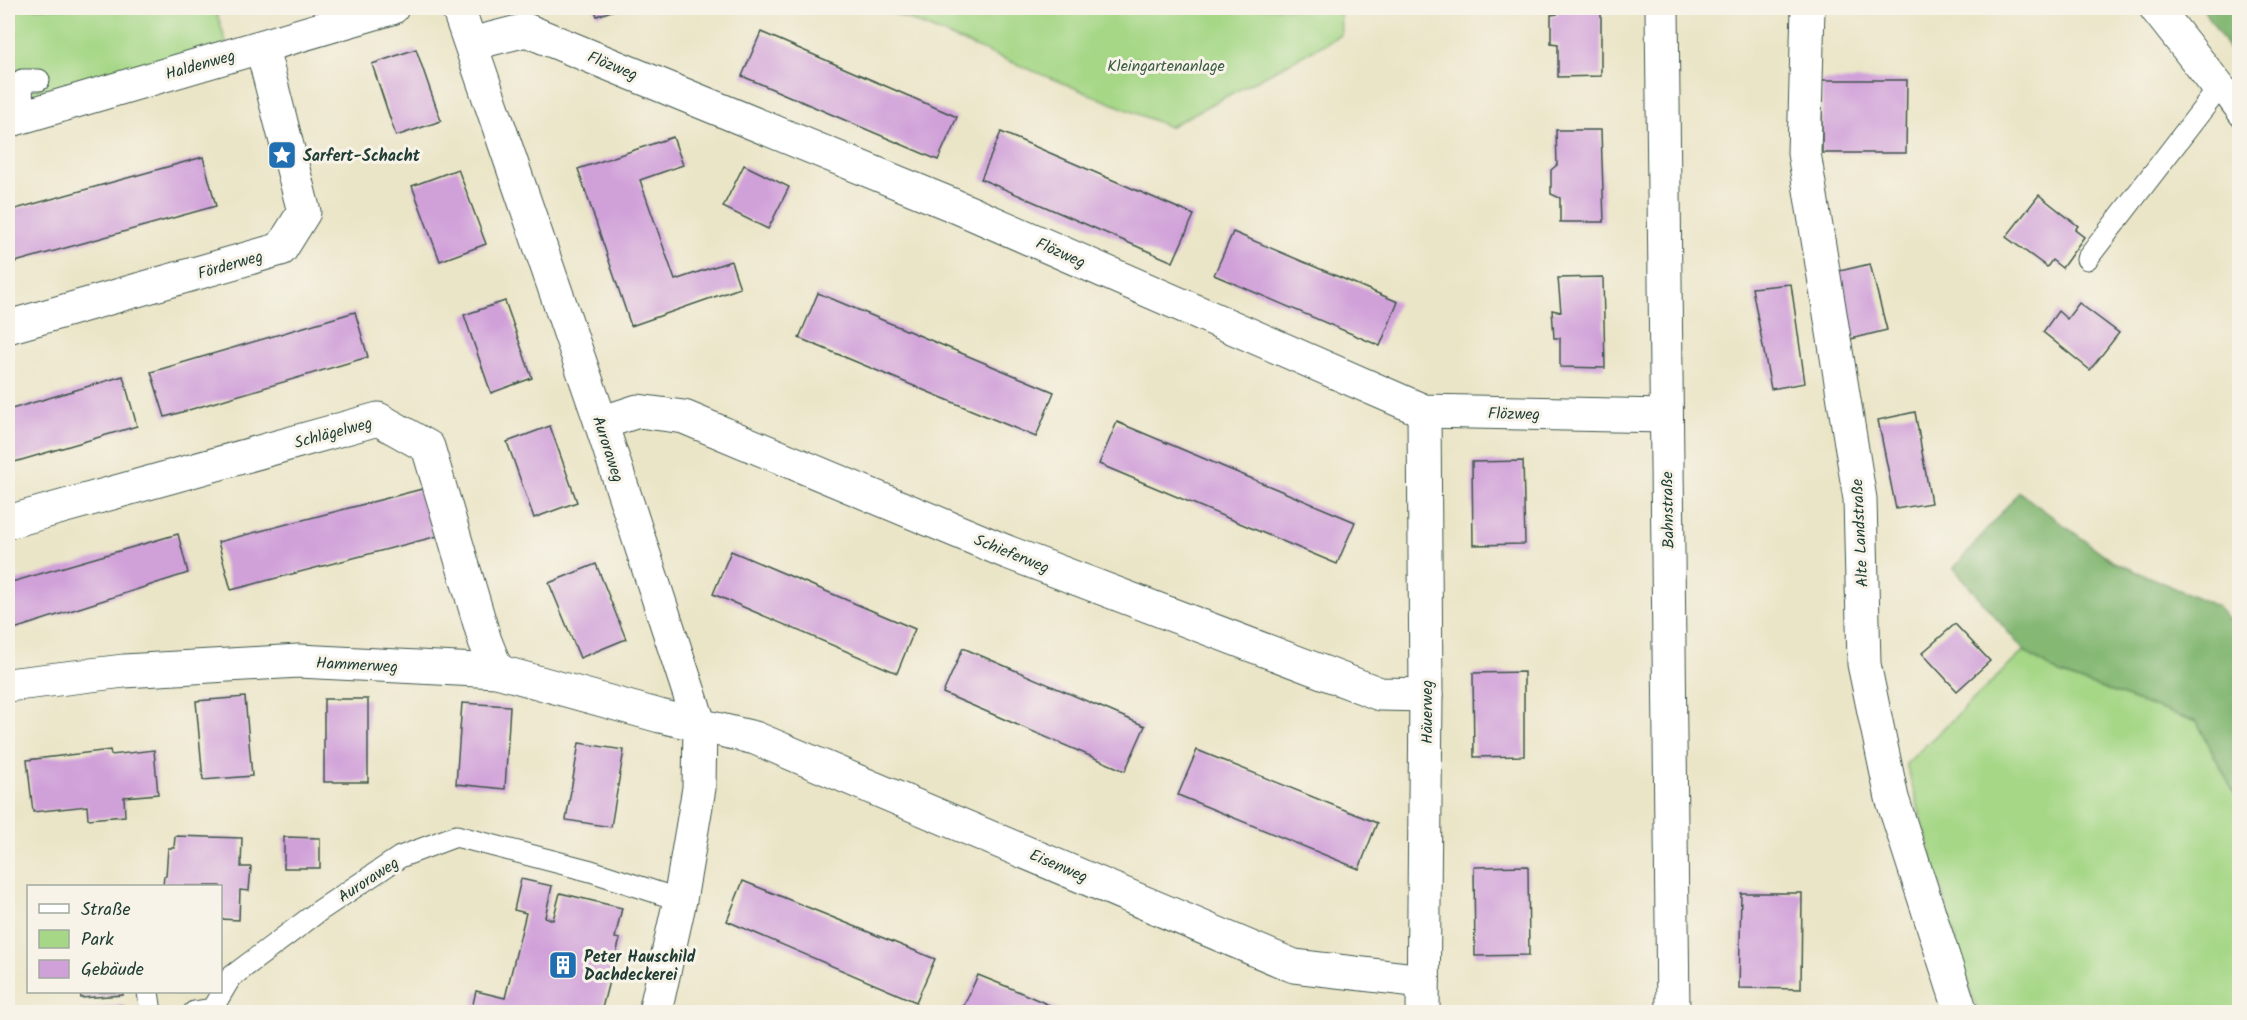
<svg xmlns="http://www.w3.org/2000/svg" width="2247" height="1020" font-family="Kalam,sans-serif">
<rect width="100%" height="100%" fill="#f7f3e8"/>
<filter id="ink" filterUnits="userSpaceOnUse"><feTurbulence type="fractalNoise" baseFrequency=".0167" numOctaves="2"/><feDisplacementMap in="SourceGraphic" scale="12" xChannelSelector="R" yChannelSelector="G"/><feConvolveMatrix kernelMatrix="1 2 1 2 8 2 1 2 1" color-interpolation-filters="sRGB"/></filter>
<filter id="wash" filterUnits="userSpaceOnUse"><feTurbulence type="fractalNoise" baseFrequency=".008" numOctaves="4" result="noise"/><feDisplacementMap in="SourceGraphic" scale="24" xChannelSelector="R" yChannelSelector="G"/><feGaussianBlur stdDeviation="1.35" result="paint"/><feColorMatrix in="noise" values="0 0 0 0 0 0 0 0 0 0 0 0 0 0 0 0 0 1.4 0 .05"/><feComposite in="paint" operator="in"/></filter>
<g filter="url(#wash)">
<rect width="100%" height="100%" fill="#ebe5c8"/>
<g fill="#a5d786" stroke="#628a5d" stroke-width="1.5">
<path d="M8,8H215L227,45L8,108Z"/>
<path d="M881,8H1340L1341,35L1169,127Z"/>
<path d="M2024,651L2060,674L2197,722L2239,803V1012H1979L1970,990L1906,764Z"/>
</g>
<g fill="#84b873" stroke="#527a54" stroke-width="1.5">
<path d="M2203,8H2239V65Z"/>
<path d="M2019,492L2114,562L2217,606L2239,632V803L2197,722L2060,674L2024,651L1954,568Z"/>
</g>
<g id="blocks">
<g fill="#d0a0d9">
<path d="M594,8H620L597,16Z"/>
<path d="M1557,8H1601V76L1558,77V44L1551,43V15L1557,14Z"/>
<path d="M761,32L957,117L938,160L742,76Z"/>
<path d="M416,49L441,121L396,136L372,64Z"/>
<path d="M1822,80H1907L1906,153H1822Z"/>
<path d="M1556,130H1601L1604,222H1560V198L1551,194V170L1557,165Z"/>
<path d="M1001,132L1194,215L1173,262L981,179Z"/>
<path d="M673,137L683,165L640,180L675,280L731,261L740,288L631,326L578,169Z"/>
<path d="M203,157L216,206L8,264V211Z"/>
<path d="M744,165L789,187L768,229L723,207Z"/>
<path d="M458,169L486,244L440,261L412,186Z"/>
<path d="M2039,195L2078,226L2075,230L2084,237L2062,268L2052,260L2047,267L2006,237Z"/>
<path d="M1233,232L1398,302L1380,346L1214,275Z"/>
<path d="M1870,264L1887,330L1847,340L1831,273Z"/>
<path d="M1603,277L1605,368L1560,367V338H1554L1552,310L1561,312L1558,278Z"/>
<path d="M1791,284L1805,383L1771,389L1752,288Z"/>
<path d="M818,293L1054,392L1036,437L799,338Z"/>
<path d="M505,301L532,378L491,393L464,315Z"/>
<path d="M2079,303L2119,333L2090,370L2043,332L2058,311L2067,319Z"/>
<path d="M355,312L368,357L165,417L151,372Z"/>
<path d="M123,376L137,426L8,464V410Z"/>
<path d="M1915,412L1931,503L1896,509L1878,420Z"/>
<path d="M1117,422L1355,522L1337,564L1099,464Z"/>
<path d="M550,426L577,502L534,518L507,442Z"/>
<path d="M1523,461L1525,544L1473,545L1472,462Z"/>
<path d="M426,488L438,536L231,590L218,542Z"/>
<path d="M178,534L188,573L8,631V583Z"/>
<path d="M731,551L915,629L897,673L713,594Z"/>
<path d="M596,564L626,639L580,658L549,583Z"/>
<path d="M1955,624L1990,661L1957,691L1922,653Z"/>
<path d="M963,648L1145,726L1125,771L943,693Z"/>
<path d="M1524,672V756L1474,757L1473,673Z"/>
<path d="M245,697L252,776L203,780L196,701Z"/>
<rect x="324" y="699" width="44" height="83"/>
<path d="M462,703L510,706L505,789L456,784Z"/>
<path d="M579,743L624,750L611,827L566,820Z"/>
<path d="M110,750L111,755L154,750L158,794L124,797L125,816L88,819L87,806L33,812L27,760Z"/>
<path d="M1197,750L1377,823L1359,869L1178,795Z"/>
<path d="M175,836L242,838L241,867H251L249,891L240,890L239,920L220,919V886H163L164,876H166L168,848H174Z"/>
<path d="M284,837L320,838V868H284Z"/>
<path d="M1528,866L1529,955L1475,956L1474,867Z"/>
<path d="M521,879L552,886L545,917L553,920L560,893L622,908L615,938L620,939L601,1012H471L476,991L505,998L526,913L514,910Z"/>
<path d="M743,881L935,959L916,1002L727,921Z"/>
<path d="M1741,893H1802L1801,989L1739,988Z"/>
<path d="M978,975L1008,987L1065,1012H961Z"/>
<path d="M80,992H123V995L81,998Z"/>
<path d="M123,1005L124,1012H82L81,1010Z"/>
</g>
</g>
</g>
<g filter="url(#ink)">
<use href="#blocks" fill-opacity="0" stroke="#3e564a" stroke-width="1.5"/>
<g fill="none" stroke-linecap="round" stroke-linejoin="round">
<g stroke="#3e564a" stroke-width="23">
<g id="lane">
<path d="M23,117L22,80H39"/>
<path d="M2087,259L2219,88L2240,116"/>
<path d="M148,992L151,1012"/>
<path d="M194,1012L212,1009L231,977L319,911L400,857L456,836L591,871L680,900"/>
</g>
</g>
<g stroke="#3e564a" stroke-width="35">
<g id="street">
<path d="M458,8L601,423L700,726L699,788L680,900L655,1012"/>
<path d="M1808,8L1804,153L1860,499L1864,664L1892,798L1961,1012"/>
<path d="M2156,8L2219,88"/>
<path d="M471,44L526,30L955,206L1424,411L1665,416"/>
<path d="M8,121L392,8"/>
<path d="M8,327L281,249L304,212L262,48"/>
<path d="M601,423L638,411L684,417L1007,552L1380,694L1426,695"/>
<path d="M8,522L378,419L428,447L485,641L497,671"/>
<path d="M8,685L124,671L299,661L497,671L660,716L755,738L1294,966L1423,981"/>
<path d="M1423,1012L1426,695L1424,411"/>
</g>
</g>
<g stroke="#3e564a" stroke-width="35">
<path id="secondary" d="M1662,8L1673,1012"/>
</g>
<use href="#lane" stroke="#fff" stroke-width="21"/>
<use href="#street" stroke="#fff" stroke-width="33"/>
<use href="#secondary" stroke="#fff" stroke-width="33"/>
</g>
</g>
<defs>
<g id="sight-square" transform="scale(1.5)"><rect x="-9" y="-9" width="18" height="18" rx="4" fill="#1f6fb2" stroke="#f7f3e8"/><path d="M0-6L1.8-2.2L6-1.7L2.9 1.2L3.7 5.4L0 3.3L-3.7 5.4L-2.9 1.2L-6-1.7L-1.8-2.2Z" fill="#fff"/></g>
<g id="building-square" transform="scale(1.5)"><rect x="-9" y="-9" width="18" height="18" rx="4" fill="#1f6fb2" stroke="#f7f3e8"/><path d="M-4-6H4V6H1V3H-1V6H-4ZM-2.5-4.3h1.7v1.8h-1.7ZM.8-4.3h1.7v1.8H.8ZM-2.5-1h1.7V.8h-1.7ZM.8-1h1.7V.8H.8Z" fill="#fff"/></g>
</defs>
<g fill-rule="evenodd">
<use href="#sight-square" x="282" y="155"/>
<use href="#building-square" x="563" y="965"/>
</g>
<g text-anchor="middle" stroke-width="6" stroke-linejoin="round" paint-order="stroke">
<g font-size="16" fill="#1f3d34" stroke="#f7f3e8">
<text transform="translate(200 64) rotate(-16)" y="6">Haldenweg</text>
<text transform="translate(613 65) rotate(22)" y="6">Flözweg</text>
<text transform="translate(1061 252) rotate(24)" y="6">Flözweg</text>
<text transform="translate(230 264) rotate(-16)" y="6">Förderweg</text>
<text transform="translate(1514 413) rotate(1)" y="6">Flözweg</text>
<text transform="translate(333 432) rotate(-15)" y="6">Schlägelweg</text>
<text transform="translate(609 449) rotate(72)" y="6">Auroraweg</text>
<text transform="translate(1667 510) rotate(-91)" y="6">Bahnstraße</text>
<text transform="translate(1859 533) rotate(-93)" y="6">Alte Landstraße</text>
<text transform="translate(1012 553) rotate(22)" y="6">Schieferweg</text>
<text transform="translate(357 664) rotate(3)" y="6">Hammerweg</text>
<text transform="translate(1426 712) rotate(-90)" y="6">Häuerweg</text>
<text transform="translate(1059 865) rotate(23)" y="6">Eisenweg</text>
<text transform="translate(368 879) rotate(-33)" y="6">Auroraweg</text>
</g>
<g font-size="16" fill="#3a5c44" stroke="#f7f3e8">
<text x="1166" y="71">Kleingartenanlage</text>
</g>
<g font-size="16" font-weight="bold" fill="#1f3d34" stroke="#f7f3e8" text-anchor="start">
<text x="303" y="161">Sarfert-Schacht</text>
<text x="584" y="962">Peter Hauschild<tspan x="584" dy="18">Dachdeckerei</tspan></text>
</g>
</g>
<rect width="2247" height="1020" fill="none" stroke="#f7f3e8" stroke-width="30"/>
<rect x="27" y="885" width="195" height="108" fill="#f7f3e8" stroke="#a1aaa0" stroke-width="1.5"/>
<rect x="39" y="904" width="30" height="9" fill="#ffffff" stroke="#a1aaa0" stroke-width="1.5"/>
<text x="81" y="915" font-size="18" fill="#1f3d34">Straße</text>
<rect x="39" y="930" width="30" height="18" fill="#a5d786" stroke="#a1aaa0" stroke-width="1.5"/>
<text x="81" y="945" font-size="18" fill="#1f3d34">Park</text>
<rect x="39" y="960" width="30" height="18" fill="#d0a0d9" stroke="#a1aaa0" stroke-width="1.5"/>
<text x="81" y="975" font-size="18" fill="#1f3d34">Gebäude</text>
</svg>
